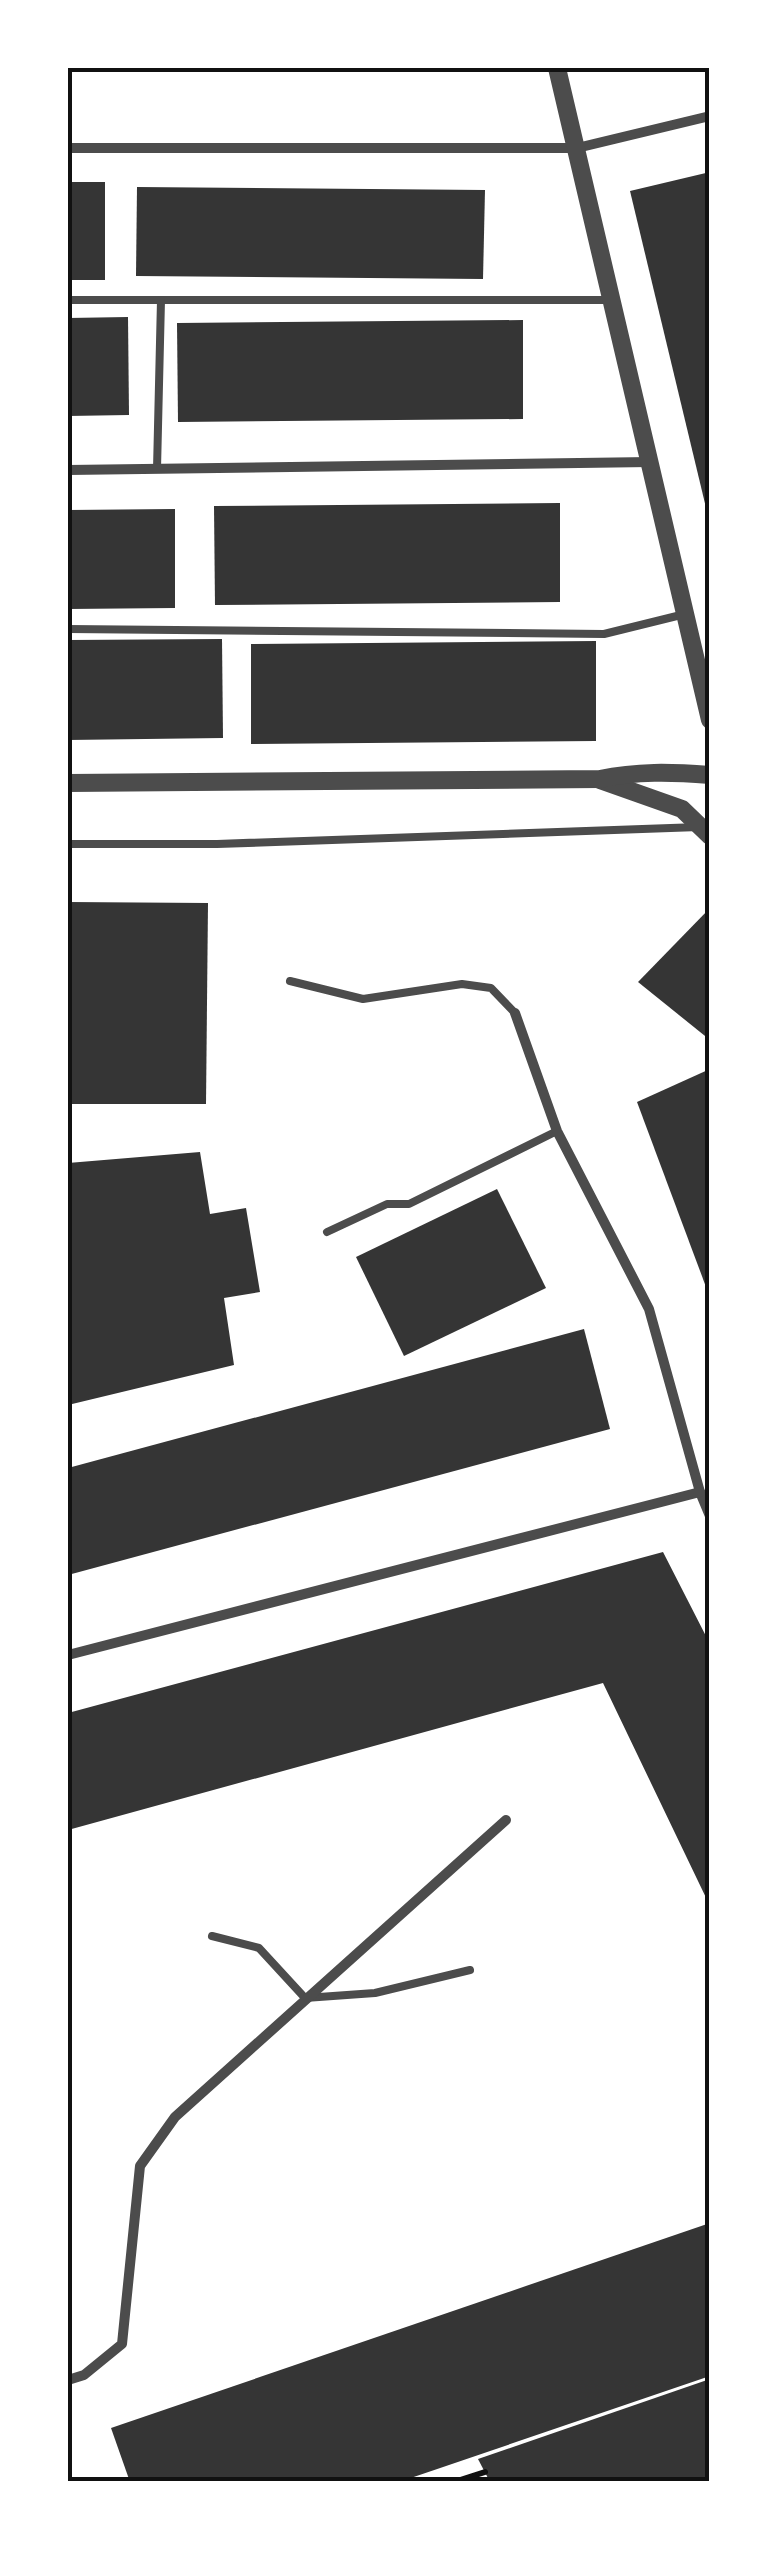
<svg xmlns="http://www.w3.org/2000/svg" width="777" height="2549" font-family="'Archivo Narrow',sans-serif">
<rect width="100%" height="100%" fill="#fff"/>
<g fill="#353535">
<path d="M710,172V515L708,516L630,191Z"/>
<rect x="68" y="182" width="37" height="98"/>
<path d="M137,187L485,190L483,279L136,276Z"/>
<path d="M128,317L129,415L68,416V318Z"/>
<path d="M523,320V419L178,422L177,323Z"/>
<path d="M560,503V602L215,605L214,506Z"/>
<path d="M175,509V608L68,609V510Z"/>
<path d="M222,639L223,738L68,740V640Z"/>
<path d="M596,641V741L251,744V644Z"/>
<path d="M68,902L208,903L206,1104H68Z"/>
<path d="M710,908V1040L638,982Z"/>
<path d="M710,1069V1295H709L637,1102Z"/>
<path d="M200,1152L210,1214L246,1208L260,1292L224,1298L234,1365L68,1405V1163Z"/>
<path d="M497,1189L546,1288L404,1356L356,1257Z"/>
<path d="M584,1329L610,1429L68,1575V1468Z"/>
<path d="M663,1552L710,1644V1906L603,1683L68,1830V1713Z"/>
<path d="M710,2223V2376L399,2482H130L111,2428Z"/>
<path d="M710,2379V2482H490L478,2459Z"/>
</g>
<g fill="none" stroke-linecap="round" stroke-linejoin="round">
<path stroke="#111" stroke-width="6" d="M454,2482L485,2472"/>
<g stroke="#4c4c4c" stroke-width="8">
<path d="M68,300H609"/>
<path d="M157,469L161,300"/>
<path d="M68,629L604,634L685,614"/>
<path d="M68,844H217L699,827"/>
<path d="M290,981L363,999L462,984L491,988L515,1013"/>
<path d="M327,1232L387,1204H409L557,1131"/>
<path d="M212,1936L259,1948L305,1998L375,1993L470,1970"/>
</g>
<g stroke="#4c4c4c" stroke-width="10">
<path d="M68,148H577L710,116"/>
<path d="M68,470L650,462"/>
<path d="M515,1013L557,1131L649,1309L700,1492L710,1516"/>
<path d="M68,1655L700,1492"/>
<path d="M68,2380L84,2375L122,2344L140,2166L175,2117L506,1820"/>
</g>
<g stroke="#4c4c4c" stroke-width="18">
<path d="M557,68L710,720"/>
<path d="M600,780L682,809L710,836"/>
<path d="M68,783L600,779C637,771 671,772 710,775"/>
</g>
</g>
<rect width="777" height="2549" fill="none" stroke="#ffffff" stroke-width="140"/>
<rect x="70" y="70" width="637" height="2409" fill="none" stroke="#111" stroke-width="4"/>
</svg>
